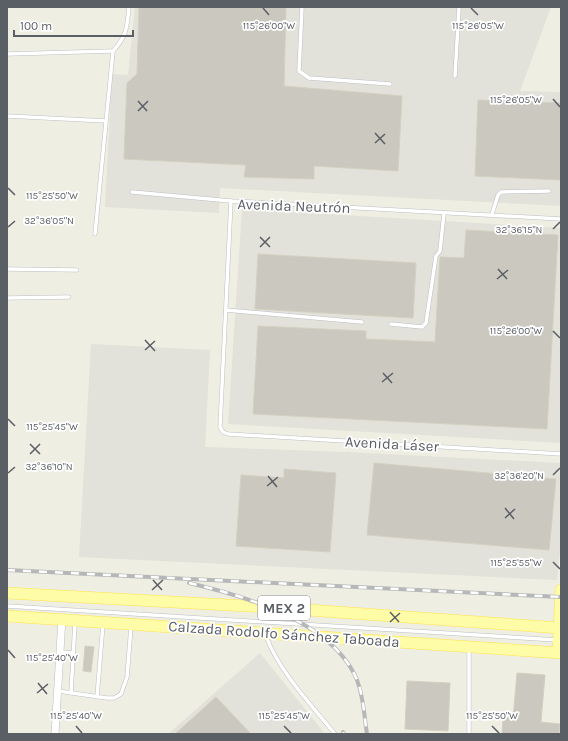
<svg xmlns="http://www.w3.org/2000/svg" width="568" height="741" font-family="Karla,sans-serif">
<rect width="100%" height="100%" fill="#efeee2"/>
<g fill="#e2e1da">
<path d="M135,7H551L520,91L561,92V206L220,188L219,213L105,207L112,74L128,75Z"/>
<path d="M242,209L561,228V443L228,424Z"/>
<path d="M91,344L210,350L205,447L347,452L561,463V541L557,580L79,557Z"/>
<path d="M260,653L325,734H168Z"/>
</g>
<g fill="#cac8bf" stroke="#d4d0c0">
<path d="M139,7H286L284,86L402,96L398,171L314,166V179L244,177L246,165L124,159L127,83L137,74Z"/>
<path d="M478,100L561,103V180L475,176Z"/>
<path d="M466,230L558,235L547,429L253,414L258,326L366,331V339L435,342L440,257L464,258Z"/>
<path d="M258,254L416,263L413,318L255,309Z"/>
<path d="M374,463L556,479L549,550L367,535Z"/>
<path d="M284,469L336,473L330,552L236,546L241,475L284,478Z"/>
<path d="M85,646L94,647L91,672L83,671Z"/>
<path d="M517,673L545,675L541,722L560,724L559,734H502L503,717L513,718Z"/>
<path d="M407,681L450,683L448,731L405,729Z"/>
<path d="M216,697L251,734H175Z"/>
</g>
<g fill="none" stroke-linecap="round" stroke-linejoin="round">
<g stroke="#bcbfc5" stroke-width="4.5">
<g id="service">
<path d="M302,7L299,71L309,78L390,84"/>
<path d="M7,54L113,51"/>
<path d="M455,76L459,7"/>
<path d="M7,116L106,121"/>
<path d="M132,192L231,201L561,219"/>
<path d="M231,201L220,427L223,432L228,434L561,454"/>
<path d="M492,214L498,195L501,192L549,191"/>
<path d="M95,234L113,51C127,36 127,27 129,7"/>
<path d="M7,269L77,270"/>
<path d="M7,298L69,297"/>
<path d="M226,310L362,322"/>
<path d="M391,324L422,327L426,323L436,256L440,251L444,213"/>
<path d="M7,606L557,640"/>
<path d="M266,636C278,670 312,706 335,734"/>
<path d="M60,652L73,653"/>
<path d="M58,691L107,698H114L121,694L127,677L131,627"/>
<path d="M71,693L75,623"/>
<path d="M97,697L103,624"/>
<path d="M469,734V648"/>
</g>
</g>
<g stroke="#bcbfc5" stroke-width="8">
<path id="minor" d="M55,734L62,618"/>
</g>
<g stroke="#fee34c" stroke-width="12">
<g id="primary">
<path d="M7,593L266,607L561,628"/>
<path d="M7,616L561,653"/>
<path d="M558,653L561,590"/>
</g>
</g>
<use href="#service" stroke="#fff" stroke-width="3.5"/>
<use href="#minor" stroke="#fff" stroke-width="7"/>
<use href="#primary" stroke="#fffca7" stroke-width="11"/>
<g stroke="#b6b7b8" stroke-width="4">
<g id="rail">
<path d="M7,570L561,597"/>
<path d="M189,583C246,596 333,622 357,680C364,698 364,716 367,734"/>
<path d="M343,732L344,734"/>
</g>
</g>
<use href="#rail" stroke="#fff" stroke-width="2.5" stroke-dasharray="8" stroke-linecap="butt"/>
</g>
<path fill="none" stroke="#5a5e65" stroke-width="1.5" d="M263,8L269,15M471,8L478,15M553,99L560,107M138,101L147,111M138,111L148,101M375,133L385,144M375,143L385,134M8,188L15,195M8,227L15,221M553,229L560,222M260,237L270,247M260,247L270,237M498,269L507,279M497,279L508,270M553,331L560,338M145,340L155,351M145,350L155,341M383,373L392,383M382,382L393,373M8,419L15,426M30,444L40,454M30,454L40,444M8,473L15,467M553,475L560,468M268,476L277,487M267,486L278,477M505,508L514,519M505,518L515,509M553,562L560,569M153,580L162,590M152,590L163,580M390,612L399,622M390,622L400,613M8,650L15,658M38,683L47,694M37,693L48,684M76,726L82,733M284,726L291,733M492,726L499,733"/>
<g text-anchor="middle" stroke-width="3.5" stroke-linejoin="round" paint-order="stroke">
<rect fill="#fff" stroke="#8c8e93" stroke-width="1" x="258" y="596" width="52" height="24" rx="3"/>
<g font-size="14" font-weight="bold" fill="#5a5e65">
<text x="284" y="613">MEX 2</text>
</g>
<g font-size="15" fill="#5a5e65" stroke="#fff">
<text transform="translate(294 206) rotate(2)" y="5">Avenida Neutrón</text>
<text transform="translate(392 444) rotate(3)" y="5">Avenida Láser</text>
<text transform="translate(284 634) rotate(4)" y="5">Calzada Rodolfo Sánchez Taboada</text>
</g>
</g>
<g font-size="10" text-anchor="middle" fill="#5a5e65" stroke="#fff" stroke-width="3.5" stroke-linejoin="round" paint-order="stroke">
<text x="269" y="29">115°26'00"W</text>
<text x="478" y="29">115°26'05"W</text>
<text x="516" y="103">115°26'05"W</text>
<text x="52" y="199">115°25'50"W</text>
<text x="49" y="224">32°36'05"N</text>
<text x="519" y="233">32°36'15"N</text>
<text x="516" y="334">115°26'00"W</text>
<text x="52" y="430">115°25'45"W</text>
<text x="49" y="470">32°36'10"N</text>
<text x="519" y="479">32°36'20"N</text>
<text x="516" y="566">115°25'55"W</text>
<text x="52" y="661">115°25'40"W</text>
<text x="76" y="719">115°25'40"W</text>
<text x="284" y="719">115°25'45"W</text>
<text x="492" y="719">115°25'50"W</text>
</g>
<rect width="568" height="741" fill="none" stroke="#5a5e65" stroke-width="16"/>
<path d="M14 30v6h119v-6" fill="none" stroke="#5a5e65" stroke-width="2"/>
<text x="20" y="30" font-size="12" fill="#5a5e65" stroke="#ffffff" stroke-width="3" paint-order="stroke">100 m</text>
</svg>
